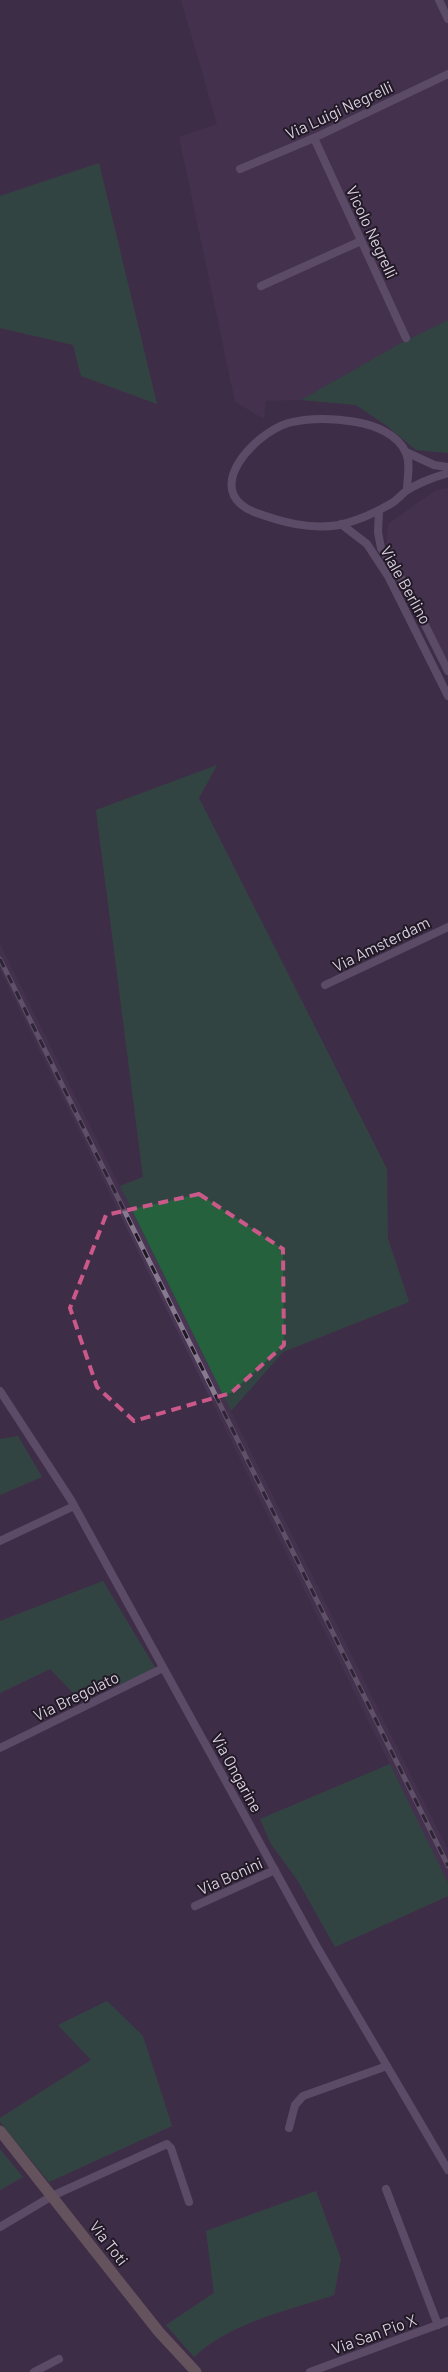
<svg xmlns="http://www.w3.org/2000/svg" width="448" height="2372" font-family="Barlow,sans-serif">
<rect width="100%" height="100%" fill="#3e2e47"/>
<g fill="#493554">
<path d="M181,0H448V320L401,343L301,400L266,401L264,419L235,402L179,137L217,124Z"/>
<path d="M448,488V663L386,543L388,524L436,490Z"/>
<path d="M0,944L448,1850V1883L0,970Z"/>
</g>
<g fill="#25613d">
<path d="M99,163L157,404L81,376L73,345L0,328V196Z"/>
<path d="M448,320V453L416,450L387,426L356,405L301,400L401,343Z"/>
<path d="M217,765L199,798L387,1169L388,1239L409,1302L283,1352L231,1411L120,1186L143,1177L96,810Z"/>
<path d="M18,1436L42,1477L0,1495V1439Z"/>
<path d="M103,1581L157,1671L79,1699L50,1669L0,1693V1621Z"/>
<path d="M390,1764L448,1883V1896L335,1947L298,1881L271,1844L260,1819Z"/>
<path d="M107,2001L143,2036L172,2126L49,2182L0,2122V2118L91,2060L58,2025Z"/>
<path d="M0,2149L23,2177L0,2190Z"/>
<path d="M316,2191L341,2259L334,2295C287,2311 231,2322 194,2357L166,2325L214,2293L206,2231Z"/>
</g>
<g fill="none" stroke-linecap="round" stroke-linejoin="round">
<g stroke="#82708c" stroke-width="8">
<path d="M439,0L448,19"/>
<path d="M314,138L406,338"/>
<path d="M240,169L314,138L448,74"/>
<path d="M261,286L361,241"/>
<path d="M406,452L434,465L448,467"/>
<path d="M407,490C407,479 411,464 406,453C398,434 374,425 356,422C333,418 311,417 288,423C254,434 201,490 254,512C281,522 310,530 339,525C356,521 377,512 392,503C397,500 401,495 406,491C418,483 434,477 448,473"/>
<path d="M379,511L378,532L381,548L404,583L448,671"/>
<path d="M341,524L367,544L388,576L448,696"/>
<path d="M325,985L448,927"/>
<path d="M0,1391L71,1500L317,1947L448,2170"/>
<path d="M0,1541L74,1506"/>
<path d="M0,1748L163,1668"/>
<path d="M195,1906L275,1870"/>
<path d="M289,2128L295,2105L303,2096L387,2066"/>
<path d="M386,2189L438,2325"/>
<path d="M0,2227L52,2196L167,2144L171,2148L189,2202"/>
<path d="M34,2372L59,2359"/>
<path d="M310,2372L448,2321"/>
</g>
<path stroke="#937e76" stroke-width="11" d="M0,2131L159,2332L196,2372"/>
<g stroke="#87798e" stroke-width="5">
<path id="rail" d="M0,959L448,1866"/>
</g>
<use href="#rail" stroke="#211925" stroke-width="3" stroke-dasharray="9" stroke-linecap="butt"/>
</g>
<path d="M0 0H448V2372H0ZM199,1194L283,1249L284,1345L231,1393L134,1421L97,1387L70,1308L106,1215Z" fill="#3e2e47" fill-opacity=".55" fill-rule="evenodd"/>
<path fill="none" stroke="#ca5889" stroke-width="4" stroke-dasharray="10 6" stroke-linejoin="round" d="M199,1194L283,1249L284,1345L231,1393L134,1421L97,1387L70,1308L106,1215Z"/>
<g text-anchor="middle" stroke-width="4" stroke-linejoin="round" paint-order="stroke">
<g font-size="16" fill="#d8cede" stroke="#211925">
<text transform="translate(339 110) rotate(-25)" y="6">Via Luigi Negrelli</text>
<text transform="translate(372 232) rotate(65)" y="6">Vicolo Negrelli</text>
<text transform="translate(406 585) rotate(61)" y="6">Viale Berlino</text>
<text transform="translate(381 944) rotate(-26)" y="6">Via Amsterdam</text>
<text transform="translate(76 1696) rotate(-26)" y="6">Via Bregolato</text>
<text transform="translate(237 1773) rotate(61)" y="6">Via Ongarine</text>
<text transform="translate(230 1876) rotate(-24)" y="6">Via Bonini</text>
<text transform="translate(109 2243) rotate(52)" y="6">Via Toti</text>
<text transform="translate(374 2334) rotate(-20)" y="6">Via San Pio X</text>
</g>
</g>
</svg>
